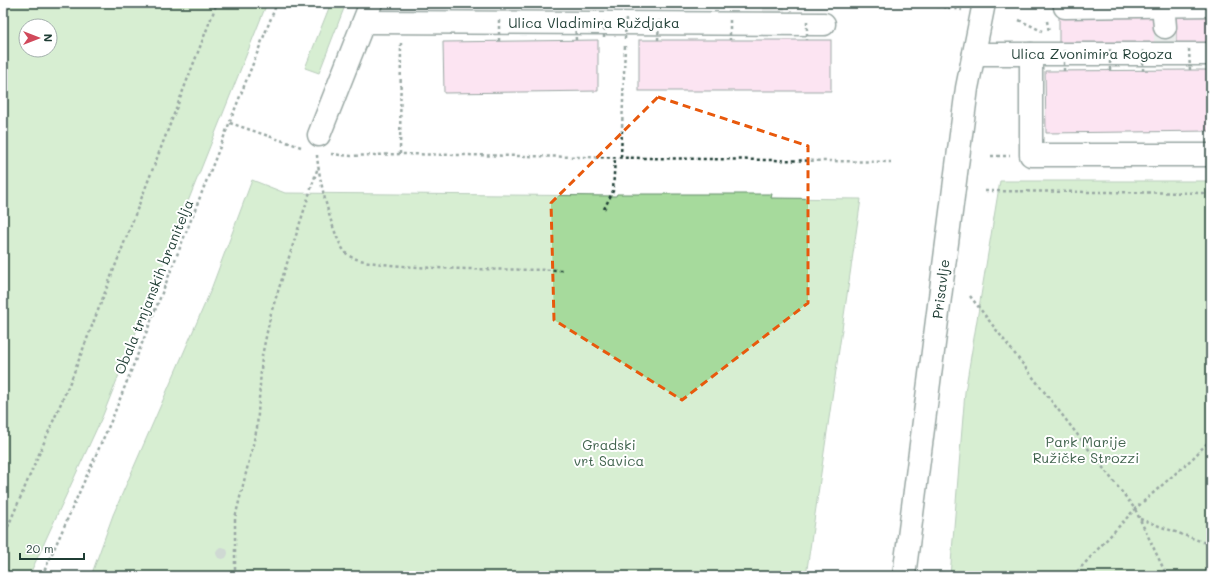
<svg xmlns="http://www.w3.org/2000/svg" width="1214" height="579" font-family="Mali,sans-serif">
<rect width="100%" height="100%" fill="#fff"/>
<filter id="ink" filterUnits="userSpaceOnUse"><feTurbulence type="fractalNoise" baseFrequency=".025" numOctaves="2"/><feDisplacementMap in="SourceGraphic" scale="8" xChannelSelector="R" yChannelSelector="G"/><feConvolveMatrix kernelMatrix="1 2 1 2 8 2 1 2 1" color-interpolation-filters="sRGB"/></filter>
<g filter="url(#ink)">
<g fill="#a6da9c" stroke="#628c68" fill-rule="evenodd">
<path d="M3,3H267L103,415L29,576H3ZM26,26H50V50H26Z"/>
<path d="M331,3H346L319,73L305,68Z"/>
<path d="M252,180L285,193L616,196L617,194H772L771,198L861,199L806,576H91L113,515L210,292Z"/>
<path d="M1000,181H1211V576H950L965,392Z"/>
</g>
<g fill="#f8c4e2" stroke="#1f3d34">
<path d="M1059,15H1156V43L1059,44Z"/>
<rect x="1176" y="15" width="35" height="28"/>
<path d="M598,40V91L444,93L443,42Z"/>
<rect x="639" y="40" width="192" height="51"/>
<path d="M1190,70H1211V131L1046,133L1045,71Z"/>
</g>
<g fill="none" stroke-linecap="round" stroke-linejoin="round">
<g stroke="#d2d8d6" stroke-width="22" stroke-dasharray="22 11" stroke-linecap="butt">
<path d="M774,3V12"/>
<path d="M1165,27V44"/>
</g>
<g stroke="#1f3d34" stroke-width="25">
<g id="minor">
<path d="M1065,3V7L1211,5"/>
<path d="M1164,16L1165,27"/>
<path d="M364,22L824,24"/>
<path d="M974,54H1211"/>
<path d="M1031,54V155H1211"/>
<path d="M319,135L371,3"/>
<path d="M904,576L967,88L984,3"/>
</g>
</g>
<g stroke="#1f3d34" stroke-width="2.5" stroke-dasharray="3 3" stroke-linecap="butt">
<path d="M919,3L962,10"/>
<path d="M1019,20L1042,31"/>
<path d="M1047,21L1049,32"/>
<path d="M230,123L301,147"/>
<path d="M331,154L351,156L400,154L891,162"/>
<path d="M400,154L401,43"/>
<path d="M317,155C318,175 333,243 348,255C370,272 526,269 562,270"/>
<path d="M991,156H1010"/>
<path d="M621,157L625,45"/>
<path d="M985,191L1211,193"/>
<path d="M604,209L613,191L615,158"/>
<path d="M970,296L1135,509L1167,576"/>
<path d="M1140,519L1211,545"/>
<path d="M3,538L73,375L217,3"/>
<path d="M42,576L112,419L277,3"/>
<path d="M235,576V518L257,428L262,356L271,313L318,167"/>
<path d="M1073,576L1135,509L1193,458L1211,439"/>
</g>
<use href="#minor" stroke="#fff" stroke-width="22"/>
<g stroke="#1f3d34" stroke-width="2.5" stroke-dasharray="3 3" stroke-linecap="butt">
<path d="M575,19L576,40"/>
<path d="M730,20V40"/>
<path d="M807,21V40"/>
<path d="M604,37V19"/>
<path d="M625,39L626,19"/>
<path d="M658,40L659,20"/>
<path d="M499,41V19"/>
<path d="M1110,49V71"/>
<path d="M1189,49L1190,70"/>
<path d="M1064,71V50"/>
<path d="M1143,71V48"/>
</g>
</g>
<circle fill="#96aa9e" cx="222" cy="553" r="6"/>
</g>
<path d="M0 0H1214V579H0ZM658,97L808,146V303L682,400L554,320L551,203Z" fill="#fff" fill-opacity=".55" fill-rule="evenodd"/>
<path fill="none" stroke="#e8590c" stroke-width="3" stroke-dasharray="8 5" stroke-linejoin="round" d="M658,97L808,146V303L682,400L554,320L551,203Z"/>
<g text-anchor="middle" stroke-width="4" stroke-linejoin="round" paint-order="stroke">
<g font-size="14" fill="#1f3d34" stroke="#fff">
<text x="594" y="28">Ulica Vladimira Ruždjaka</text>
<text x="1092" y="59">Ulica Zvonimira Rogoza</text>
<text transform="translate(154 287) rotate(-68)" y="5">Obala trnjanskih branitelja</text>
<text transform="translate(941 289) rotate(-83)" y="5">Prisavlje</text>
</g>
<g font-size="14" fill="#41644e" stroke="#fff">
<text x="1086" y="447">Park Marije<tspan x="1086" dy="16">Ružičke Strozzi</tspan></text>
<text x="609" y="450">Gradski<tspan x="609" dy="16">vrt Savica</tspan></text>
</g>
</g>
<rect width="1214" height="579" fill="none" stroke="#fff" stroke-width="16"/>
<rect x="8" y="8" width="1198" height="563" fill="none" stroke="#1f3d34" stroke-width="1.5" filter="url(#ink)"/>
<g transform="translate(38 38) rotate(90)"><circle r="19" fill="#ffffff" stroke="#a5b1ae"/>
<path d="M0-3L7 15L0 10L-7 15Z" fill="#d1495b"/>
<text y="-6" font-size="11" font-weight="bold" text-anchor="middle" fill="#1f3d34">N</text>
</g>
<path d="M20 553v6h64v-6" fill="none" stroke="#1f3d34" stroke-width="2"/>
<text x="26" y="553" font-size="12" fill="#1f3d34" stroke="#ffffff" stroke-width="3" paint-order="stroke">20 m</text>
</svg>
